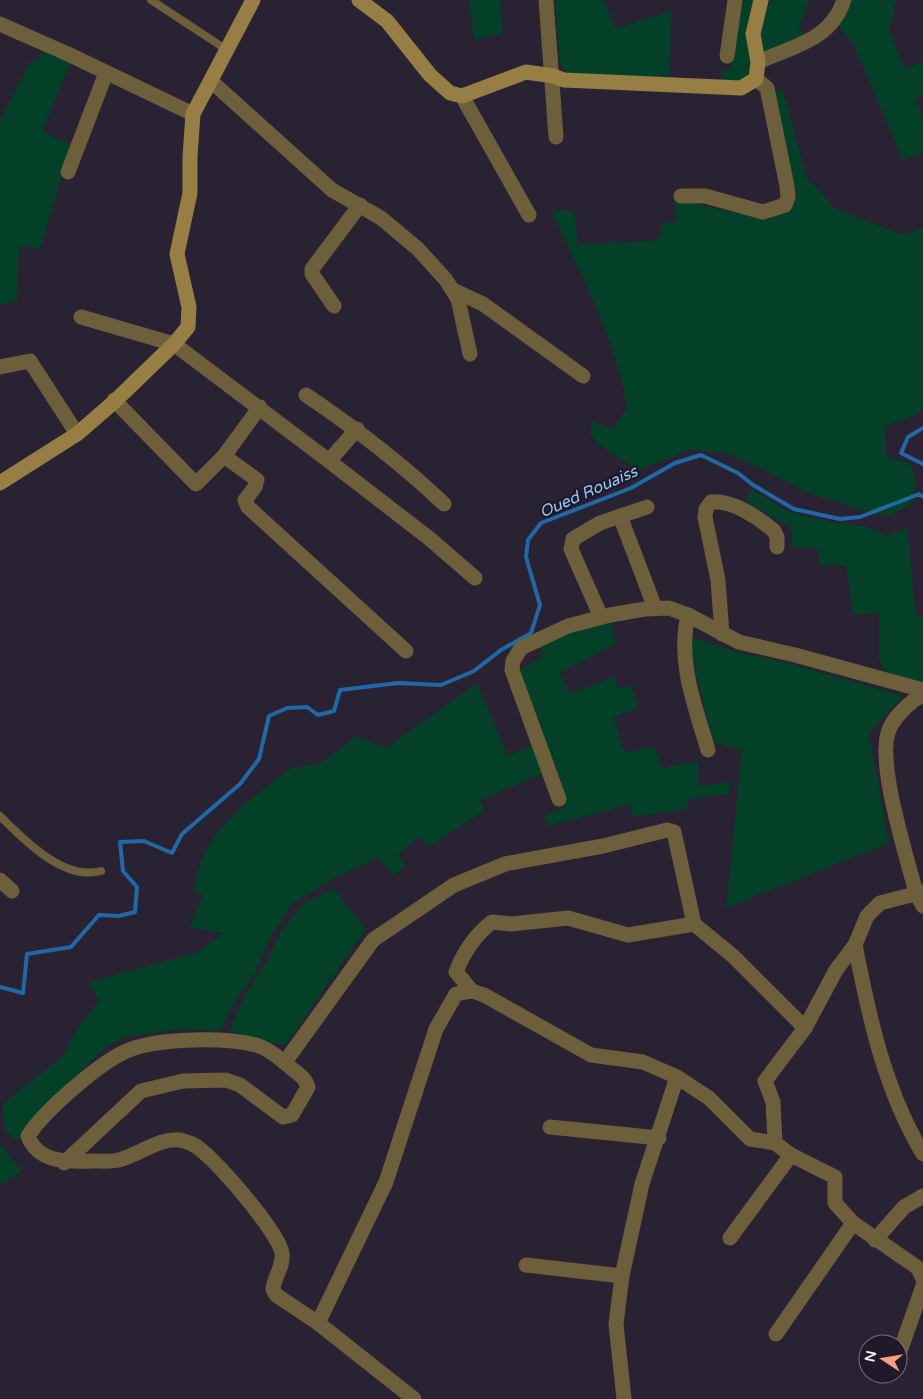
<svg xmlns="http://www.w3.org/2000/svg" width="923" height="1399" font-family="'Varela Round',sans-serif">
<rect width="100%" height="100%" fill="#292233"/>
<g fill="#043f28">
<path d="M469,0H500L503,33L474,40Z"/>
<path d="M555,0H604L615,28L671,12L670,78L569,76L560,65Z"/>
<path d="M743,0H758L748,79L737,83L720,82L723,70H731L735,36Z"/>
<path d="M770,0H809L799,28L806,37L763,55L759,33Z"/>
<path d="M852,0H896L889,29L904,68L923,62V96L916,99L923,118V153L903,160L854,46L839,26L847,14Z"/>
<path d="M45,48L72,59L42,131L71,145L40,249L19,246L17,301L0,305V121L31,60L37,62Z"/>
<path d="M783,90L807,179L821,192L834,208L901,234L923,228V408L916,415L884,427L886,455L896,460L908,462C917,475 916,486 913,502L892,515H878L809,493L754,465L725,453L688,450L638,470L599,445L591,435V422L613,428L627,408C616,338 581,275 551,211H574L578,245L658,240L663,223L675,222L674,200L770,219L795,203L770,93Z"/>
<path d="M751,489L789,512L836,523L864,526L886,535L907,528L916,616H923V683L886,672L879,660V613L853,615L846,565H820L817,549L792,547V528L745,501Z"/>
<path d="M611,621L616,644L559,673L571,694L614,676L618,688L632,686L638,708L614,717L624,752L655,747L662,768L698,761L699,786L729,782V794L687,799L688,809L633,817L630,805L547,826L544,816L565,807L551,761L518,671L543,657L539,645L588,626Z"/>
<path d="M691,637L737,652L784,662L903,696L869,733L889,843L726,908L742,750L713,743L691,652Z"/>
<path d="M477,683L508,756L532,745L543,773L481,800L484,811L429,847L420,837L398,854L406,866L395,875L378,858L334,878L291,905L270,938L255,973L230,1010L221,1031L180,1029L126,1037L106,1047L27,1123L18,1141L5,1131L3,1104L62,1057L80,1025L99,1000L88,982L198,952L223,934L189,927L203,896L194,890L200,862L216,833L243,805L291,768L320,764L356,736L386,748Z"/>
<path d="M333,888L366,929L285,1046L229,1031L245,996L268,959L281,931L302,905Z"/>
<path d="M0,1144L22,1172L0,1185Z"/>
</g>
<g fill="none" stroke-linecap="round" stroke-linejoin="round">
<g stroke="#2169a6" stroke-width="4">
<path d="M923,428L908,437L901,453L923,464"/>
<path d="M0,987L23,993L27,954L71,947L99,915L119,916L135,912L137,887L123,871L120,842L144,841L172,853L182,834L240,784L259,759L269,716L287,708L307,707L318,715L334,711L340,690L398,683L441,685L474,671L501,650L531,633L540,605L526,557L528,540L541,523L631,488L675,463L701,455L738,473L753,485L794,509L840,519L860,517L919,494L923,497"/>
</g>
<g stroke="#6d5e3c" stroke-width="8">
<path d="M151,0L227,50"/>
<path d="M0,816C25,841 64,881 101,871"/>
</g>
<g stroke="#6d5e3c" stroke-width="15">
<path d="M546,0L556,137"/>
<path d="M0,24L68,54L193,114"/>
<path d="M727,56L735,0"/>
<path d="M758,62C794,46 831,40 844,0"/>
<path d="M211,81L332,190L381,218L418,249L446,280L458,299L470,354"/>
<path d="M462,96L529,215"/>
<path d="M68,172L106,73"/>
<path d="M681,196H705L763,212L785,205L788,197L787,186L767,88L756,79"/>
<path d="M453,290L483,304L583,376"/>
<path d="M334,306L312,274V269L360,205"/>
<path d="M81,317L174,344L329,461L430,539L475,578"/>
<path d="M0,367L30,361L77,434"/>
<path d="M306,395C355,428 401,463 444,504"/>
<path d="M114,400L196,484L224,456"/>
<path d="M260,407L224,456L257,480L255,487L245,500L248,507L406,651"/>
<path d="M329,461L357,429"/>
<path d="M620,516L655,608"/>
<path d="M688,615C677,661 695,706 708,750"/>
<path d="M601,617L571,549L573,539L600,523L647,507"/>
<path d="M722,634L718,580L705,517L706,509L711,502C732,500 758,517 774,531L777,537V547"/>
<path d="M923,696C916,697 912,702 907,706C900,713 892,721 889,730C876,762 907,857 916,893L923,906"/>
<path d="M559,799L512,670L513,661L521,648L568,626L610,615L645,609L669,608L688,615L739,642L795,655L923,690"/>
<path d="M0,880L12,891"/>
<path d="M855,945C869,1017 885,1091 923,1154"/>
<path d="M472,991L456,972C463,953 476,934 492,922L511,924L568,918L628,935L694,924"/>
<path d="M285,1062L373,940L454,885L505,864L603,846L667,830L674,832L694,924L733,956L805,1028"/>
<path d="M550,1127L659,1138"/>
<path d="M775,1143L773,1102L765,1081L805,1028L836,970L855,945L867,916L880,903L923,892"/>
<path d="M64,1163L141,1091L183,1081L226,1080L240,1085L283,1117L292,1115L308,1087C305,1078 299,1074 291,1068C282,1060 268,1048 256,1045C224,1037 160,1038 129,1050C101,1061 44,1111 28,1136C38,1163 68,1162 92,1161C101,1161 111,1162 119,1160C139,1155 158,1138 180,1140C184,1141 191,1143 194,1145C213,1155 279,1233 282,1253C284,1266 274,1277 273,1289L276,1295L318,1323L414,1399"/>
<path d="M730,1238L791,1155"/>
<path d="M875,1240L904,1207L923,1196"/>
<path d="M526,1265L622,1276"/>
<path d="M318,1323L386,1182L436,1029L456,994L472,991L484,995L591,1055L643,1062L677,1077L709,1098L750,1139L775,1143L791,1155L835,1177V1203L853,1223L918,1268L923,1279"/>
<path d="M776,1334L853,1223"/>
<path d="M898,1357L923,1286"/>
<path d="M624,1399L616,1324L622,1276L642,1184L677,1077"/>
</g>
<g stroke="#967e45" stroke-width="15">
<path d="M359,0L387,21L430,75L450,93L462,96L526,72L553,76L564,80L741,88L756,79L758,62L753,34L761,0"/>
<path d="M0,483L77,434L114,402L174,344L188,327L189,307L177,254L190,193V156L193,114L253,0"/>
</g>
</g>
<g text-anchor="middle" stroke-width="5" stroke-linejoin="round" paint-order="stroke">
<g font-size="16" font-style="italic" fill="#95c9fb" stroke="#201929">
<text transform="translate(588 491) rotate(-24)" y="6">Oued Rouaiss</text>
</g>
</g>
<g transform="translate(883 1359) rotate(282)"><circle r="24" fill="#201929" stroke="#76707e"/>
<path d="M0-4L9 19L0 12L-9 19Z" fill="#f39f83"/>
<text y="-8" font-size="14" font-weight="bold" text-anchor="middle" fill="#f7f3fe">N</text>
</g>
</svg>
